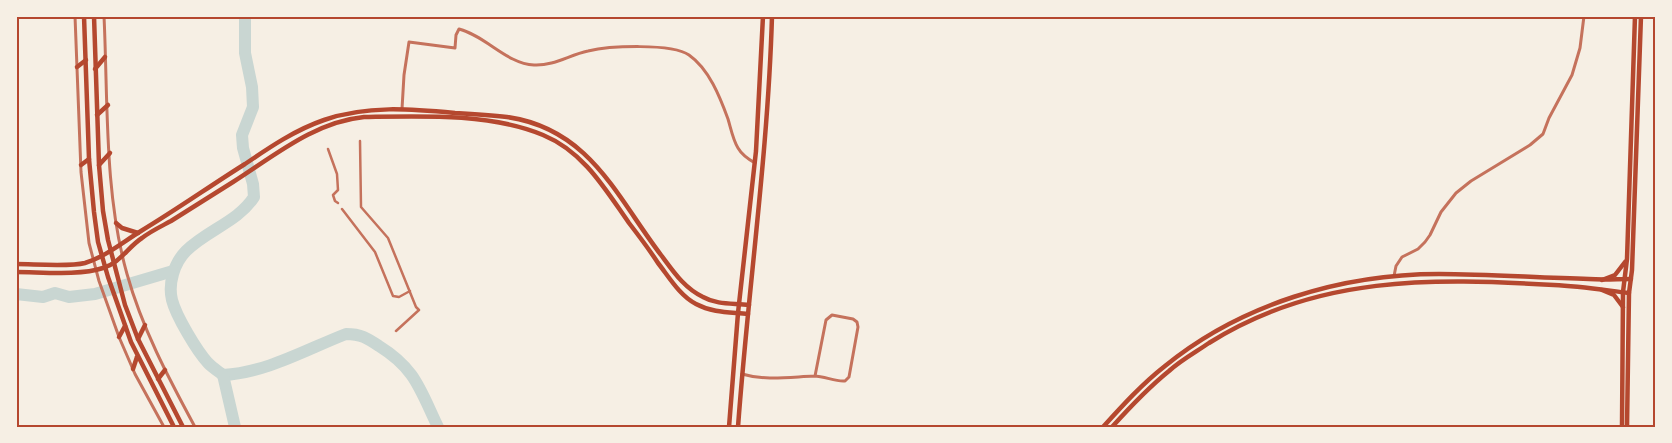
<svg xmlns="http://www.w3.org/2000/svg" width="1672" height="443" font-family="Raleway,sans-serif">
<rect width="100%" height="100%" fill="#f6efe4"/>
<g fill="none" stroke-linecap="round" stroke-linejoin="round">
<g stroke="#c9d6d2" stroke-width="12">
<path d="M245,16V53L252,87L253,107L242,135L243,148L253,184L254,197C238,222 207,230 186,251C174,263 168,284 172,300C176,316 197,351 208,363C213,368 218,371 223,375C266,373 307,349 346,334C361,334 367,338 379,346C416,369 420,390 438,427"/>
<path d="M16,294L43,297L55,293L69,297L95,294L173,271"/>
<path d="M223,375L235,427"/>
</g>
<g stroke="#c5725c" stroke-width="2.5">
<path d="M360,141L361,207L388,238L416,307L419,310L396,331"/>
<path d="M328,149L337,174L338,190L333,195L335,201L338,203"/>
<path d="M342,209L375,252L393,296L399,297L410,291"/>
</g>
<g stroke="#c5725c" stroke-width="3">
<path d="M75,16L81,172L89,243L99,281L119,337L135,374L164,427"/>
<path d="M104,16C108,100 104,193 127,274C142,328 168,377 195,427"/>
<path d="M402,109L404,75L409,42L455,48L456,35L459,29C486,36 507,64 534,65C554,66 569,55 588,51C609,46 672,43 689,55C709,69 720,97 728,119C731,129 733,140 738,148C742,155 748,159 755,163"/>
<path d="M1394,276L1396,266L1402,257L1418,249L1425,242L1430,235L1441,212L1456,193L1471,181L1530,145L1543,134L1549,118L1572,75L1580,48L1584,16"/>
<path d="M742,374C765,381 790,377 814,376C825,376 835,382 845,381L849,377L858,327L857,322L853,319L832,315L826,320L815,376"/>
</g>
<g stroke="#b5482f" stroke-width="4.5">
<path d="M116,223L122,228L138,233"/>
<path d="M16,264C34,264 69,267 85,263C105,257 123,242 141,231C176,210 210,186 245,164C270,147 295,130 324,120C367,105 411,109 455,113C472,114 489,115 507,117C590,129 616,196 661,255C673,271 684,288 703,297C717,305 733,303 749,305"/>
<path d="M16,272C41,272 80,276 103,268C120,263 128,247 142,238C151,231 162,226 171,221C192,208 212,195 233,182C274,156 314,122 364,117C421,116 491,113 543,135C584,152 605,189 629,223C639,236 649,249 658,263C669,277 680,296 696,304C713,313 730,312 748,314"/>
<path d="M729,427L738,313L756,151L763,16"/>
<path d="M738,427C748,290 768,154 772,16"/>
<path d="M1103,427C1122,406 1142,384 1165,366C1241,304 1342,274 1439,274C1489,274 1539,278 1589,279C1603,280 1617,279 1631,279"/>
<path d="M1112,427C1130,407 1148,388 1169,371C1181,360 1196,352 1209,343C1317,275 1432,278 1554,285C1579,286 1604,290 1629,293"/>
</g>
<g stroke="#b5482f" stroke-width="4.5">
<path d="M84,16L89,159L94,212L98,242L108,277L131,342L174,427"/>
<path d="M94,16L99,165L103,211L108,240L125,305L138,339L183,427"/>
<path d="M77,67L86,60"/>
<path d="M95,69L105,57"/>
<path d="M97,115L108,105"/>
<path d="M81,165L89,159"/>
<path d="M99,165L110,153"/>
<path d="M1602,280L1615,275L1625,262"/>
<path d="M1602,290L1614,295L1623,307"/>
<path d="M119,337L125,326"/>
<path d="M138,339L145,325"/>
<path d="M133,369L137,357"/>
<path d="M158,379L165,370"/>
<path d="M1622,427L1623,292L1627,259L1635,16"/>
<path d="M1627,427L1629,293L1632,270L1641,16"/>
</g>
</g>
<rect width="1672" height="443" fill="none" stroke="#f6efe4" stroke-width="35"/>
<rect x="18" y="18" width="1636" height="408" fill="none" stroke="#b5482f" stroke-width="2"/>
</svg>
